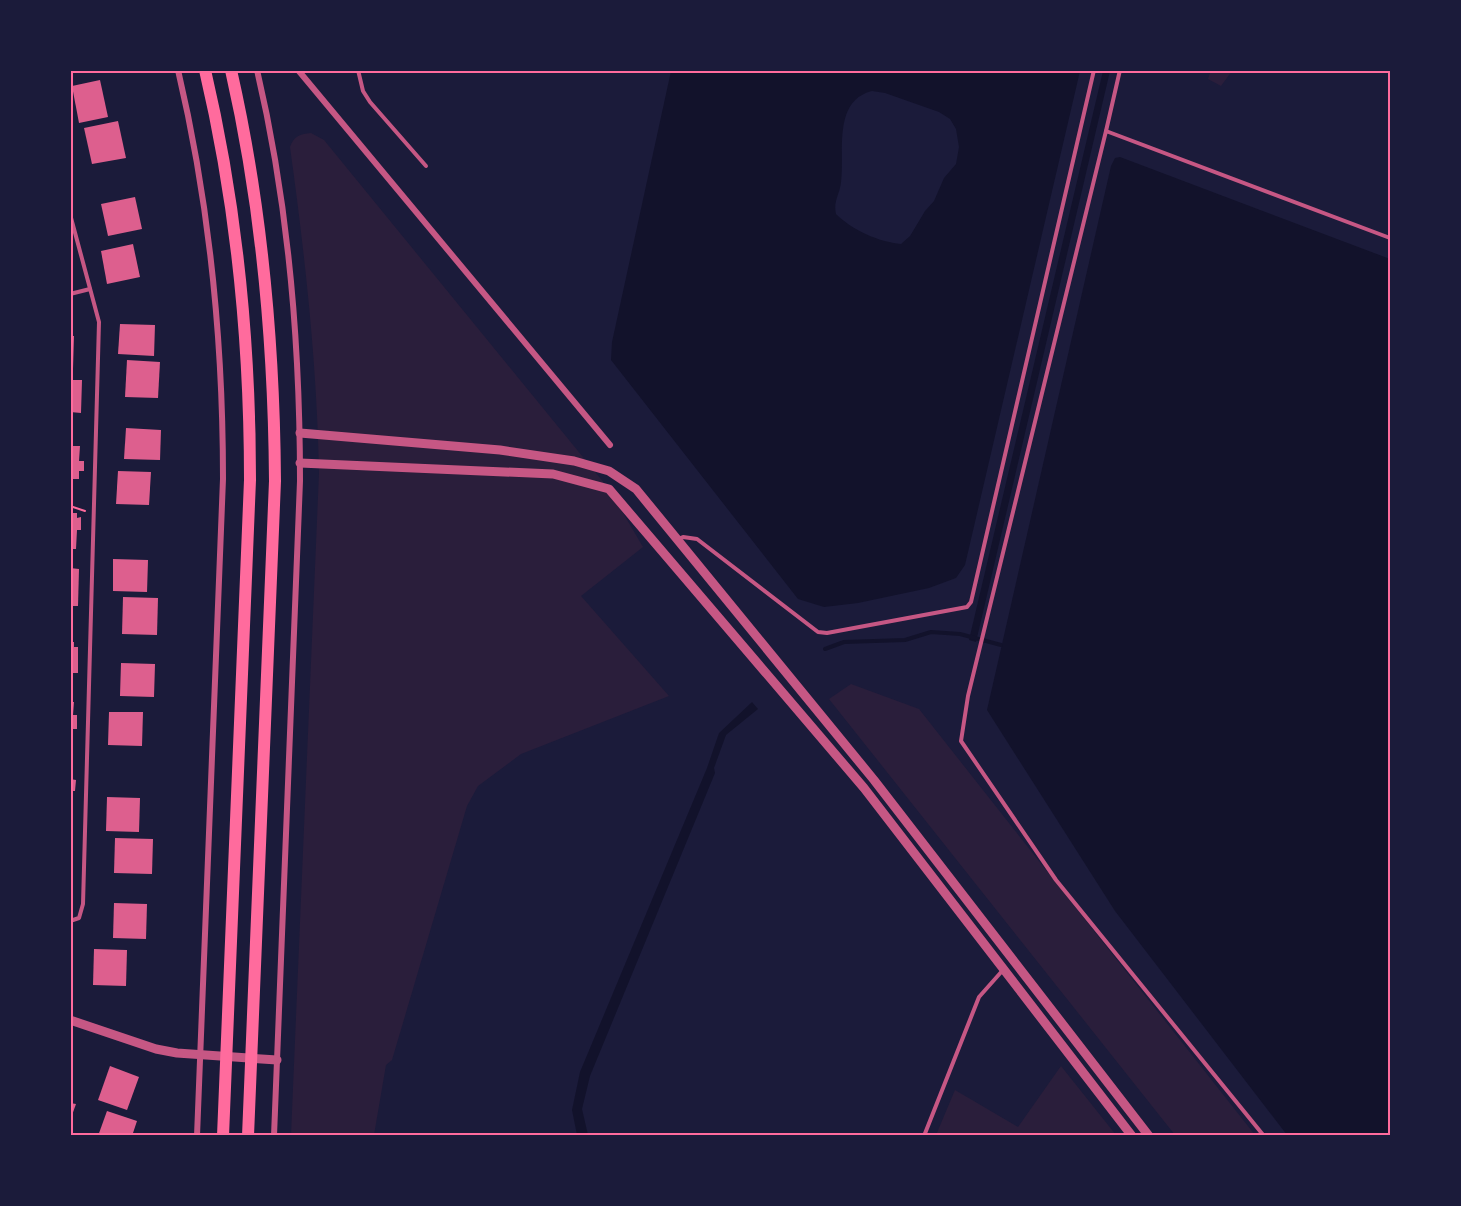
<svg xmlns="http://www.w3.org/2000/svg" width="1461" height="1206" font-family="'PT Sans Narrow',sans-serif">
<rect width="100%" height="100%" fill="#1b1b3a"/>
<g fill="#2a1e3b">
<path d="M1211,70H1232V71L1221,86L1208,79Z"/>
<path d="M311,133L324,140L609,489L643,547L581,596L669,696L521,754L478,786L467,806L392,1060L386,1065L374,1135H291L319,473C317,363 305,256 290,147C294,136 300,134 311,133Z"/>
<path d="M851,684L919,709L1255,1135H1175L829,699Z"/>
<path d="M1061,1066L1116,1135H936L955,1090L1018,1127Z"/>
</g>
<g fill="#12122b" fill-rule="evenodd">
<path d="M671,71H1080L965,565L956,578L929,588L858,603L824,607L798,599L611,360L612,342ZM872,91L885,93L939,112L950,119L956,129L959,147L956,164L944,178L934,201L925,211L910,236L901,244C879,242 852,230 836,214C833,201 840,194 841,182C845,153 832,101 872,91Z"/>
<path d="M1103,71H1110L976,642L969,640Z"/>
<path d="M1120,157L1390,259V1135H1287L1115,911L987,710L1111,166L1115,158Z"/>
<path d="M752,702L758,709L726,735L714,768L715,773L590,1076L582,1109L588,1135H577L572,1110L580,1072L707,768L719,733Z"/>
</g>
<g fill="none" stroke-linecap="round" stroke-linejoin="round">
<path stroke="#12122b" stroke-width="4" d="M825,649L844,642L905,640L931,632L960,634L1001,645"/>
</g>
<g fill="#dd5f8e">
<path d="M100,80L108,117L79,123L72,86Z"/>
<path d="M118,121L126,158L92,164L84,128Z"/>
<path d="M135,197L142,229L108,236L101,204Z"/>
<path d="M133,244L140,277L107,284L101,251Z"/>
<path d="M120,324L155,325L154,356L118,354Z"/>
<path d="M70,336H74L73,369H70Z"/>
<path d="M127,360L160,362L158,398L125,397Z"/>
<path d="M70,380H82L81,413L70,412Z"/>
<path d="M126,428L161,430L160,460L124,459Z"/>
<path d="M70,446H80L79,461H84V471H79V479H70Z"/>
<path d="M118,471L151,472L149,505L116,504Z"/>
<path d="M70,513H77V518L81,517V530H77L76,549H70Z"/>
<path d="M113,559L148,560L147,592L113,591Z"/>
<path d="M70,568L79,569L78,606H70Z"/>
<path d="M123,597L158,598L157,635L122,634Z"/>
<path d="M70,642H74V647H78V673H70Z"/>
<path d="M121,663L155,664L154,697L120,696Z"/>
<path d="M70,702H74L73,715H77V729H73V737Z"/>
<path d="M109,712H143L142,746L108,745Z"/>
<path d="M70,779L76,780L75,791H70Z"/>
<path d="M107,797L140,798L139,832L106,831Z"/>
<path d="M115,838L153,839L152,874L114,873Z"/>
<path d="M114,903L147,904L146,939L113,938Z"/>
<path d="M94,949L127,950L126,986L93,985Z"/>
<path d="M110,1066L139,1077L127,1110L98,1100Z"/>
<path d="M70,1103L76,1104L71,1118H70Z"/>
<path d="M107,1111L137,1121L132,1136H98Z"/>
</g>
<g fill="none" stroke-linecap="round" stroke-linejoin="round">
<path stroke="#ff6b9d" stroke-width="2" d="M70,506L85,511"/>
<g stroke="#c65784" stroke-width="4">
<path d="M358,70L363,91L370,102L426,166"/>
<path d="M1106,131L1120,70"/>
<path d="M70,214L99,322L83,904L79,918L70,921"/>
<path d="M70,294L90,289"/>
<path d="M678,539L683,537L697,539L818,632L827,633L967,607L971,602L1094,70"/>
<path d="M924,1136L979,997L1003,970"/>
<path d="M1264,1136L1056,880L961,741L968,696L1106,131L1390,238"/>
</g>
<g stroke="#c65784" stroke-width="6">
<path d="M178,70C210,206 223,341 223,479L197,1136"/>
<path d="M257,70C289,206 300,342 300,481L274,1136"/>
<path d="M298,70L610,445"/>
</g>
<g stroke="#c65784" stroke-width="9">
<path d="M300,433L500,450L574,461L609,471L636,489L874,780L1149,1136"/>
<path d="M300,463L553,474L609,489L864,788L1132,1136"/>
<path d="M70,1020L156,1049L177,1053L277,1060"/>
</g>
<g stroke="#ff6b9d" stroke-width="12">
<path d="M205,70C237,206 250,341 250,480L223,1136"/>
<path d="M231,70C262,206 274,342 275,481L248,1136"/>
</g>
</g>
<rect width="1461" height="1206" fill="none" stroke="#1b1b3a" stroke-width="144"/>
<rect x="72" y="72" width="1317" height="1062" fill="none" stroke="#ff6b9d" stroke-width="2"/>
</svg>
